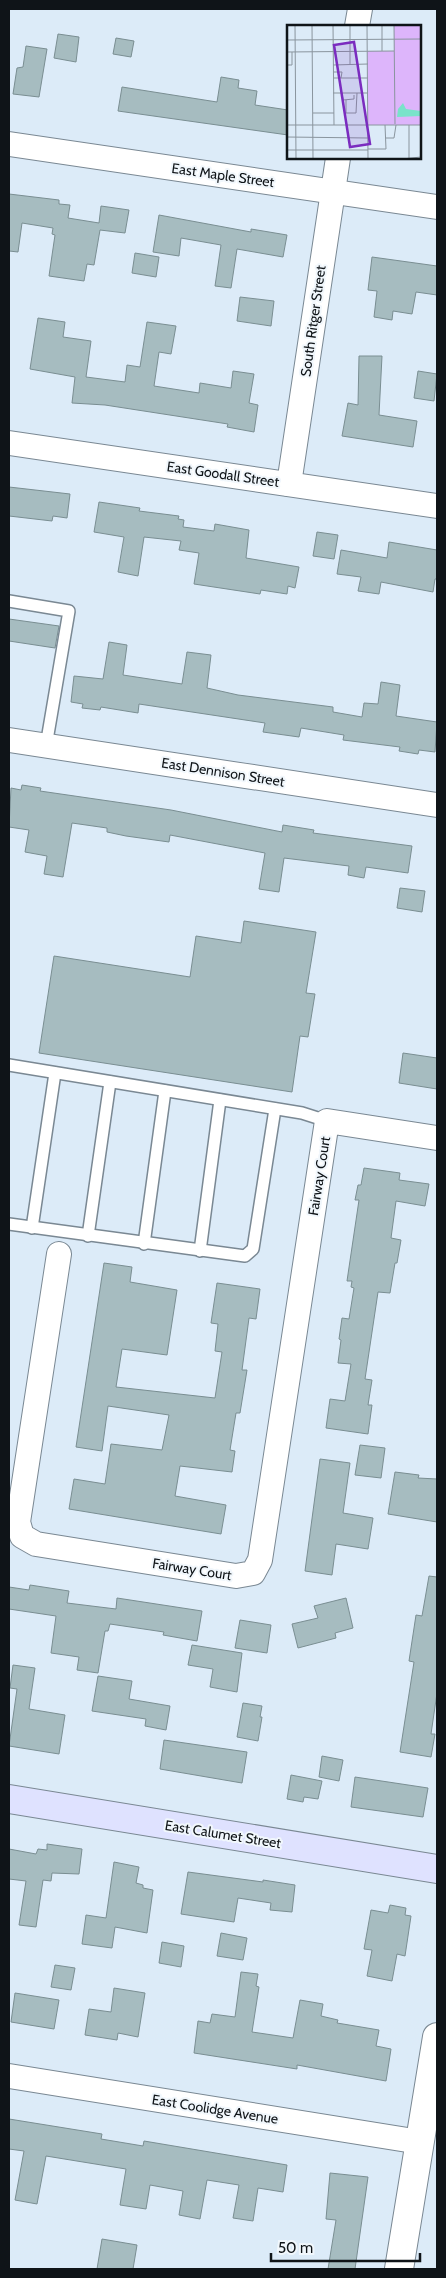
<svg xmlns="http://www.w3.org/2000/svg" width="446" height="2278" font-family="Cabin,sans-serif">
<rect width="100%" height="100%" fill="#dcebf8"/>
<g fill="#a6bcc0" stroke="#7a8e92">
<path d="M58,34L79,37L76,62L54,58Z"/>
<path d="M116,38L134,41L131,57L113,54Z"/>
<path d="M26,46L47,49L39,97L13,94L17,68L23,67Z"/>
<path d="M221,77L239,80L238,88L257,91L255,105L288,110V135L118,111L122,87L217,102Z"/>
<path d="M9,194L59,200V204L70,205L68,218L99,223L101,206L129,210L125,233L100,230L94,265L87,264L84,281L49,276L55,235L52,234L53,228L22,223L18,252L9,251Z"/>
<path d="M159,215L251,232V229L287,235L283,257L237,249L231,288L215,286L221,245L181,238L179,256L153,252Z"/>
<path d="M135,253L159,257L156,277L132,273Z"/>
<path d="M372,257L437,266V295L416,292L412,314L393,311L392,320L374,317L377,291L368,290Z"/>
<path d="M240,297L274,301L271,326L237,321Z"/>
<path d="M38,318L65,322L63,337L91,341L86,377L125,382L127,365L140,367L147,322L176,326L171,354L159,352L154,386L199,393L200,383L231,388L233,371L254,374L249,403L258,405L254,432L227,427L228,424L105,405L72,403L75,377L30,369Z"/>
<path d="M359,356H382L379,415L417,421L413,447L342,436L348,403L358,405Z"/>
<path d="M418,371L437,374L434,401L414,398Z"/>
<path d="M9,487L70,494L67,518L53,516L52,521L9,516Z"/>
<path d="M99,502L140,508L139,511L179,516L178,519L184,520L183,527L214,531L215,524L249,530L246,558L299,567L295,588L288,586L287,594L261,590L260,594L194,584L199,553L179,550L181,541L144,537L138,576L118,572L124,537L94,532Z"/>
<path d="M317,532L338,535L334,559L313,556Z"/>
<path d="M389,542L437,550V579H435L433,592L381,582L379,594L358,591L361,577L337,574L341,550L387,558Z"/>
<path d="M9,619L59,626L55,648L9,641Z"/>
<path d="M109,642L127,645L123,675L182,684L187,652L211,655L207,688L238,695L333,707V712L362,717L364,703L378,704L381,682L400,685L396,716L437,722L435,752L419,750L418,754L399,751L400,747L343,740L344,735L301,728L299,737L263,732L265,723L192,712L139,704L138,713L101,707L100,710L82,708L83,704L71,702L74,676L103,679Z"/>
<path d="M22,785L41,788L40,791L171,810L282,832L283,825L314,830L313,833L412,846L408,873L366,867L364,878L348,875L349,866L284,858L279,892L259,889L265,853L170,835L169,842L126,836L107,832V828L72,823L63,877L44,874L47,856L25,852L29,830L9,827L11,788L21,790Z"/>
<path d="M400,888L425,891L422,912L397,908Z"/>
<path d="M244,921L316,932L306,993L315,994L308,1037L300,1036L292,1092L39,1053L54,956L190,977L196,936L241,943Z"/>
<path d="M403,1053L437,1058V1089L399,1083Z"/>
<path d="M364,1168L400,1173L399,1180L429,1184L425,1206L396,1201L391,1238L401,1240L397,1263H395L390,1293L378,1292L365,1379L372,1380L368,1405H372L368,1434L326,1428L330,1399L345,1401L351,1364L338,1363L341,1340L339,1339L342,1318L349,1319L354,1288L351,1287L352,1281H347L359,1200H355L358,1185H361Z"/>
<path d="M104,1263L132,1267L130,1282L177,1290L167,1355L122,1349L116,1387L215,1398L222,1352L215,1351L218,1324L211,1323L217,1283L260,1289L256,1319L249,1318L242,1370H247L240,1413H236L230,1450L235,1451L232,1472L180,1466L175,1496L226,1505L221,1534L69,1509L74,1479L105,1484L111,1444L162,1450L169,1415L108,1406L102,1451L76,1447Z"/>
<path d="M360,1445L385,1448L381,1478L355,1475Z"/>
<path d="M320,1459L350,1463L343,1513L373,1518L368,1549L336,1544L332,1575L305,1571Z"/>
<path d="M395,1472L419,1475L418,1478L437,1479V1522L388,1514Z"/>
<path d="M429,1576L437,1577V1693L431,1734H435L431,1757L400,1752L414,1662L409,1661L416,1615L422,1616Z"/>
<path d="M30,1585L69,1591L67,1603L116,1609L117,1598L202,1611L197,1641L163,1635L164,1632L110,1624L108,1631H105L98,1673L77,1670L79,1657L51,1653L56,1616L9,1609V1587L29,1590Z"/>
<path d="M346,1598L353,1628L335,1633L336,1638L298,1648L292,1624L318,1618L314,1606Z"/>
<path d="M240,1620L271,1625L267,1653L235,1648Z"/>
<path d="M192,1645L242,1653L237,1692L210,1687L213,1669L188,1665Z"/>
<path d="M13,1665L35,1668L29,1709L65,1715L59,1754L9,1746L17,1689L10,1688Z"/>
<path d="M98,1676L132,1681L129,1699L170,1706L166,1730L145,1726L146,1719L92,1711Z"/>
<path d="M243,1703L262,1706L260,1717H262L258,1741L237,1737Z"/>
<path d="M164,1740L247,1752L242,1783L160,1769Z"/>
<path d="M322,1756L343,1760L339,1781L319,1777Z"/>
<path d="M291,1775L322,1781L318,1799L304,1797L303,1802L287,1799Z"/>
<path d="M355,1777L428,1788L423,1817L351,1807Z"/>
<path d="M47,1844L82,1849L79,1874L52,1873L51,1881L43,1880L36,1927L19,1925L26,1881L9,1879V1849L36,1854L38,1849L47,1850Z"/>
<path d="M114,1862L139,1867L136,1883L143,1885V1888L153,1890L147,1933L115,1927L112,1948L82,1944L86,1915L106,1918Z"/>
<path d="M188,1872L263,1882V1880L295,1885L292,1912L270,1910L271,1903L238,1898L234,1922L181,1914Z"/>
<path d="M390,1905L406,1908L405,1915L411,1916L405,1956L397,1954L392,1981L367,1976L372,1950L364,1949L371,1910L388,1913Z"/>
<path d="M221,1933L247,1938L243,1960L217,1956Z"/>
<path d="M162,1942L184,1946L181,1967L159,1963Z"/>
<path d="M55,1965L75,1968L71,1990L51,1987Z"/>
<path d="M241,1972L258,1974L256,1986L259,1987L252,2032L293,2038L300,2000L323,2004L321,2016L338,2020L337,2023L379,2030L376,2046L391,2049L386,2081L297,2065V2069L194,2053L198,2021L210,2023L212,2014L235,2017Z"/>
<path d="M114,1988L145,1993L138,2037L118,2033L117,2040L85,2035L89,2009L111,2012Z"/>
<path d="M15,1993L59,2000L54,2029L11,2022Z"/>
<path d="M9,2119L102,2134L101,2139L143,2146L144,2141L287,2165L283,2192L258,2188L253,2221L233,2218L239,2185L207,2180L200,2219L179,2215L183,2191L150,2185L146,2209L120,2205L126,2169L46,2156L37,2204L15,2200L24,2151L9,2149Z"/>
<path d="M330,2173L368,2177L355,2269H328L336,2220L326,2219Z"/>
<path d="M102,2239L137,2245L133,2269H97Z"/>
</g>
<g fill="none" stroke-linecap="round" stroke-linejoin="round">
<g stroke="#7a8893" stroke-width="14">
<g id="service">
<path d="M9,601L69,611L46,746"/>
<path d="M9,1065L302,1113L327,1121"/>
<path d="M9,1224L245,1256L253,1249L275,1109"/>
<path d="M32,1228L55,1073"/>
<path d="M88,1236L110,1082"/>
<path d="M144,1244L165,1091"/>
<path d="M200,1251L220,1100"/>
</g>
</g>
<g stroke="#7a8893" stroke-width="26">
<g id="minor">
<path d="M357,26L360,9"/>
<path d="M9,144L437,207"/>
<path d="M9,443L437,506"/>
<path d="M289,484L338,158"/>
<path d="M9,740L437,805"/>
<path d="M59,1254L18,1522L22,1536L36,1544L236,1576L253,1573L260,1560L327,1121L437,1138"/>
<path d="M9,2076L420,2142"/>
</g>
</g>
<g stroke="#7a8893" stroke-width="30">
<path id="tertiary" d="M399,2269L437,2037"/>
</g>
<g stroke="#7a8893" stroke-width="30">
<path id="secondary" d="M9,1799L437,1869"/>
</g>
<use href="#service" stroke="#fff" stroke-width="11"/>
<use href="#minor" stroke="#fff" stroke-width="24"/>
<use href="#tertiary" stroke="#fff" stroke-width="28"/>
<use href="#secondary" stroke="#dfe2ff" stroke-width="28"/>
</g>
<g text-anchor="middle" stroke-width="4" stroke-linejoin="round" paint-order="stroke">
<g font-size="14" fill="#0f1418" stroke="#f1f7fc">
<text transform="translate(223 175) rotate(8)" y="5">East Maple Street</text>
<text transform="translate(313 321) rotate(-82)" y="5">South Ritger Street</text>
<text transform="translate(223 474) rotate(8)" y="5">East Goodall Street</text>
<text transform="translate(223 772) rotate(9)" y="5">East Dennison Street</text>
<text transform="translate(319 1176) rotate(-81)" y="5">Fairway Court</text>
<text transform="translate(192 1569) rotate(9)" y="5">Fairway Court</text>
<text transform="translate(223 1834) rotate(9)" y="5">East Calumet Street</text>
<text transform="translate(215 2109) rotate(9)" y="5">East Coolidge Avenue</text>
</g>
</g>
<g transform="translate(287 25)">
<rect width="134" height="134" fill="#dcebf8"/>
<path d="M107,0H134V100H81L80,26H107Z" fill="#ddb5fb"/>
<path d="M116,78L119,84L134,86V91L110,92L111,84Z" fill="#79e3ca"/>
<path fill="none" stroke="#8a959e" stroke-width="1" d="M8,0L9,134M25,0L26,134M46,0L47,100M63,0V40M80,0L81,134M95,0V26M107,0L108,99M0,15L134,14M0,27L107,26M0,40H5V27M46,40L81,39M46,47H55L54,53M46,53H81M46,68H81M55,68L56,75L67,74V70M59,75V88H69L70,68M26,88H47M0,100H134M122,100V134M0,112L81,113M99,113H107L109,100M81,124H99L98,100M0,125H81M115,134L134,132"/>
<path fill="#7b2cbf" fill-opacity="0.15" stroke="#7b2cbf" stroke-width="2.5" d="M67,17L83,119L63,122L47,20Z"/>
<rect width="134" height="134" fill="none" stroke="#0f1418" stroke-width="2.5"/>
</g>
<rect width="446" height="2278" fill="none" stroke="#0f1418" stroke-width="20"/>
<path d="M271 2253v8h149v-8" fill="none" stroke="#0f1418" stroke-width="2.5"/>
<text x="278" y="2253" font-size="15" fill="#0f1418" stroke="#f1f7fc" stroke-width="4" paint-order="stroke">50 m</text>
</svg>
